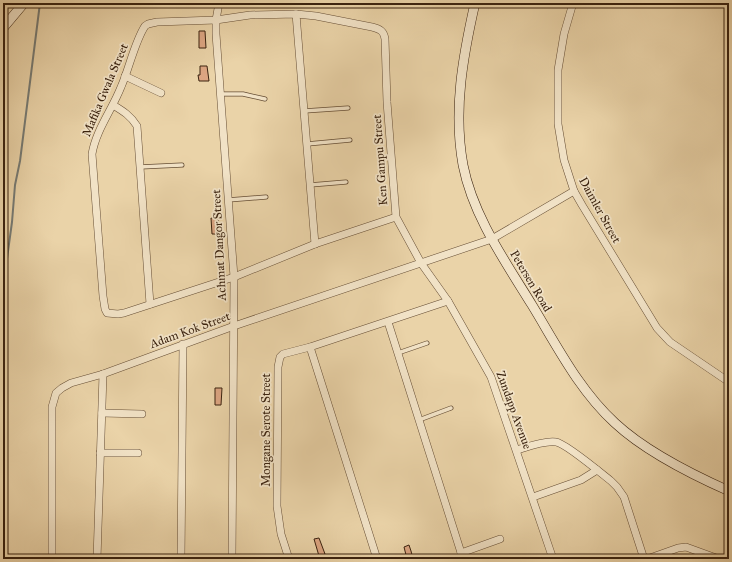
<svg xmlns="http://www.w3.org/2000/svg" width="732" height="562" font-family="'IM FELL Great Primer',serif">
<rect width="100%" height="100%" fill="#ead3a8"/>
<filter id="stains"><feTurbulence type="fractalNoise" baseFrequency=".005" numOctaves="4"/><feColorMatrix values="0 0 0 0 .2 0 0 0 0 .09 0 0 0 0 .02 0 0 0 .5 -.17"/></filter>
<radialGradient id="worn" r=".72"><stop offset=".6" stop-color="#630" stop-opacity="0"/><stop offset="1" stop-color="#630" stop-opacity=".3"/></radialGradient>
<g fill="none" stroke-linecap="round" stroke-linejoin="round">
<path stroke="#767a73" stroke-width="2" d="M3,288L12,222L15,185L20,161L40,3"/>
</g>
<g fill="#dca582" stroke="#3a220f">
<path d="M199,31H205L206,48H199Z"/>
<path d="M200,66H207L209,81H199L198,75H200Z"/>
<path d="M211,218H218L219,234H212Z"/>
<path d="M215,388H222L221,405H215Z"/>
<path d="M319,538L325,554L319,556L314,539Z"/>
<path d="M409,545L411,551L413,559H407L404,547Z"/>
</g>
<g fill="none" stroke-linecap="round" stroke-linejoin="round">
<g stroke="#664e35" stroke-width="5">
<g id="lane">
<path d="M221,94H243L265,99"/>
<path d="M304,111L348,108"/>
<path d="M307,144L350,140"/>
<path d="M140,167L182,165"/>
<path d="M310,185L346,182"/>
<path d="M228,200L266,197"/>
<path d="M398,353L427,343"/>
<path d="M419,420L451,408"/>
</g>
</g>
<g stroke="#664e35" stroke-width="8">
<g id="street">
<path d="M219,3L216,20V34L234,277L232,559"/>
<path d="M573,3L564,34L558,70V124L564,160L574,191L582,205L657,328L670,342L729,382"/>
<path d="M296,14L315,244"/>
<path d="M125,76L161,93"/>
<path d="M113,105C123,111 131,116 137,126L150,304"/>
<path d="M396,217L315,244L234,277L124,313L118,314L107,313L105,309L103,296L92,154C96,130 112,110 121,87C129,69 135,41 145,26L148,24L157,22L216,20L250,15L296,14L316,16L372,27C380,29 384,31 385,39L387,102L396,217L421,263L448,301L491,377L553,559"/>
<path d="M388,322L463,559"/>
<path d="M310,347L377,559"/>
<path d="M102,413L142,414"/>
<path d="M517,450C527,447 545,440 556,442C565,443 601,473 611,481L617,487L624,497L644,559"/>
<path d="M100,453H138"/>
<path d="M533,497L581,480L597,470"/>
<path d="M461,553L500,539"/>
<path d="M52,559V407L56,393L62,388L71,383L103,374L234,326L492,239L574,191"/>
<path d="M97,559L103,374"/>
<path d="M181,559L183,344"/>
<path d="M289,559L281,534L277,506L278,367L280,357L283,354L310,347L448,301"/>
<path d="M647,559L678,548L686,547L719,559"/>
</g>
</g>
<g stroke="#3a220f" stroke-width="10">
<g id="secondary">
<path d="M475,3C463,56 453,110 463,165C473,216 505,261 532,305C557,346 579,390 615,423C644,450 693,475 729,491"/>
<path d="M3,28L24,3"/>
</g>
</g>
<use href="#lane" stroke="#f1e2c6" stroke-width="3.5"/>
<use href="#street" stroke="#f1e2c6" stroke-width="7"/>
<use href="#secondary" stroke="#f1e2c6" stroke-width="9"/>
</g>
<g text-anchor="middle" stroke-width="3.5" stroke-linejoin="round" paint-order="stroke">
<g font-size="12" fill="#3a220f" stroke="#f1e2c6">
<text transform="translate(105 90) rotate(-67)" y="4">Mafika Gwala Street</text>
<text transform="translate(380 160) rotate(-94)" y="4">Ken Gampu Street</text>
<text transform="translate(600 210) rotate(61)" y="4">Daimler Street</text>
<text transform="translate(219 245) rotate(-93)" y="4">Achmat Dangor Street</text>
<text transform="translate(531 281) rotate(59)" y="4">Petersen Road</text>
<text transform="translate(190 330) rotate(-20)" y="4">Adam Kok Street</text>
<text transform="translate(514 410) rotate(70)" y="4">Zundapp Avenue</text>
<text transform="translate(266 430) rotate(-90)" y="4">Mongane Serote Street</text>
</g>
</g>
<rect width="732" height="562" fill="none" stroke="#ead3a8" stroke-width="16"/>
<rect x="4" y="4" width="724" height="554" fill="none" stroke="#3a220f" stroke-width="2"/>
<rect x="8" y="8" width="716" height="546" fill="none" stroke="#3a220f"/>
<rect width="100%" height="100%" filter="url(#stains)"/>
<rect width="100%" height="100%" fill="url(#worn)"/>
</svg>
